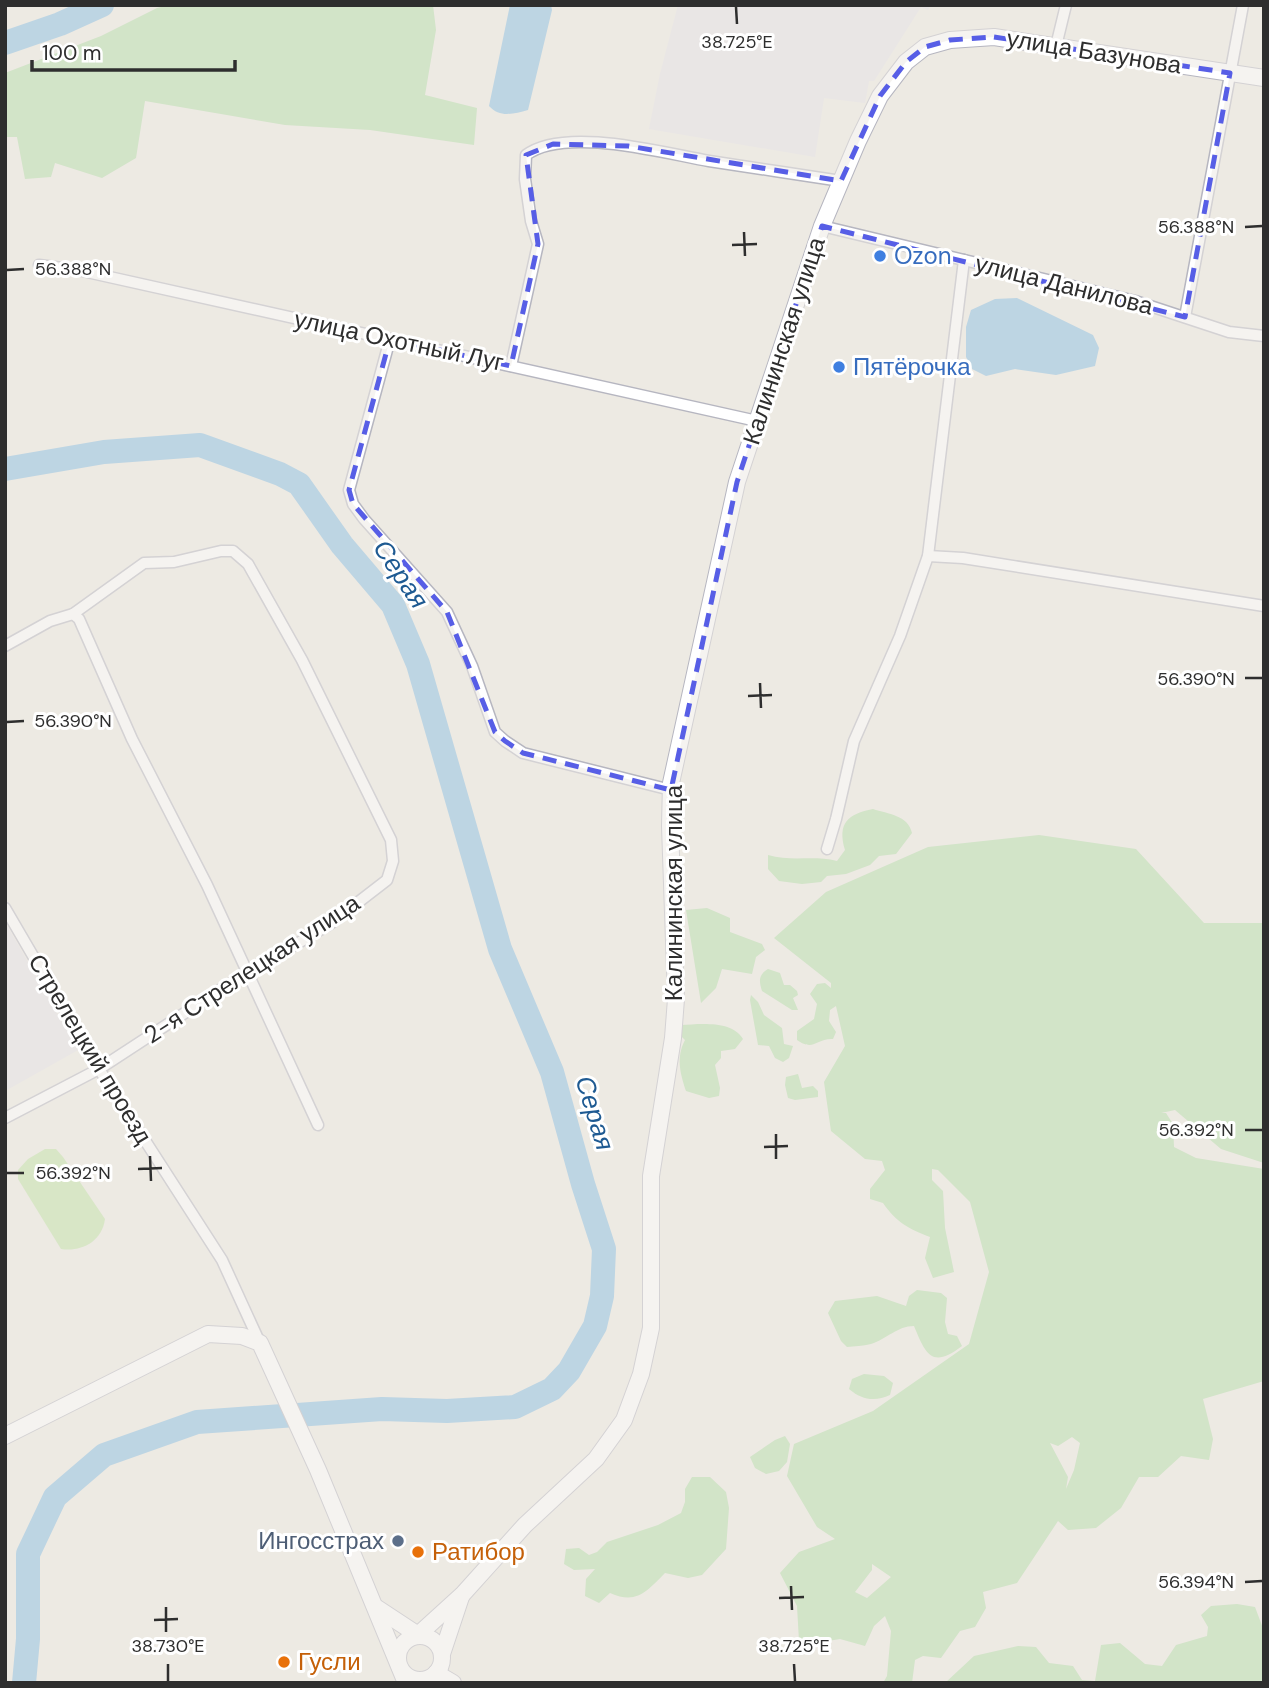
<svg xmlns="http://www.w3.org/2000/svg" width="1269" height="1688" font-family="'DM Sans',sans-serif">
<rect width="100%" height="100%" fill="#edeae3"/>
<g fill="#e4e2e7">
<path d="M678,5H931L928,10L921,7L874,81H869L865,103L824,98L815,157L649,129L660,74Z"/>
<path d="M5,922L78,1050L5,1091Z"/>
</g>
<g fill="#b1dda6" fill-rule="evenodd">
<path d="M169,5H433L436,30L425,95L477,108L474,145L370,130L285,125L145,101L136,158L102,178L55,163L51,177L25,179L17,137H5V73L101,36L157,8Z"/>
<path d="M873,809C888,814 908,815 912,833L896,854L879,856L870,865L846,874L827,876L821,882L802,884L779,881L768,869V855C791,862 814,855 837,861L845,850C837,823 848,814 873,809Z"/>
<path d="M1039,835L1136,849L1204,923H1264V1163L1221,1149L1175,1110L1161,1113H1166L1173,1124L1174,1147L1196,1158L1264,1169V1381L1203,1399L1213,1439L1209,1460L1181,1456L1158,1477H1139L1121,1508L1096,1528L1068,1530L1058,1521L1017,1583L983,1592L986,1608L975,1627L960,1631L941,1658L923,1656L915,1660L912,1683H883L887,1676L891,1631L885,1616L874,1626L865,1646L840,1639L816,1643L799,1641L797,1606L780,1573L799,1552L835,1539L817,1527L787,1476L794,1444L873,1411L969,1344L989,1272L970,1202L938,1170L932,1169V1180L943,1191L945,1228L954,1272L933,1278L925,1258L930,1237C909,1229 896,1222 883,1203L870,1199V1189L885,1170L882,1161L865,1159L831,1131L824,1082L845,1046L836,1006L830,1010L829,1021L836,1032L833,1039C816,1038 814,1052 797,1040V1031L814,1019L817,1004L810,994L817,984L825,983L831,988V983L774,938L826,892L928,847ZM1072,1437L1080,1443L1074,1470L1066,1489L1068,1477L1050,1443L1058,1446ZM872,1564L891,1577L867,1598L855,1592L872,1570Z"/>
<path d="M707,908L730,918V932L762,944L765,950L756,957L752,974L722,969L716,988L701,1003L686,910Z"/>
<path d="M768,969L780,973L784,985H790L797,991L798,995L793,998L798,1010H792L762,991C759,981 758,975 768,969Z"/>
<path d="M751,995L758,1002L764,1015L782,1028L784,1044L793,1046L789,1058L783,1062L775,1058L769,1046L758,1045L750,1000Z"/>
<path d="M681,1025C700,1024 732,1020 743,1039L735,1049L721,1051V1058L715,1065L720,1088L719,1096L709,1098L686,1091C680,1073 676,1057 685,1040L680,1035Z"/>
<path d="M798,1074L802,1088L813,1086L818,1091V1097L795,1100L788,1098L785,1085L786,1077Z"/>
<path d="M917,1290L941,1293L947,1298L945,1322L948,1334L957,1336L962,1346C932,1369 926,1355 914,1326C897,1326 887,1339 871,1344C863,1346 854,1346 847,1347L841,1341L828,1313L835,1301L877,1296L906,1306L909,1296Z"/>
<path d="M864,1374L884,1376L893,1383L890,1395C875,1402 862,1400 849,1389L852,1379Z"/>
<path d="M785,1436L790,1444L787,1462L779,1471L766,1474L755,1468L750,1457L775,1440Z"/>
<path d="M692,1477H710L726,1492L729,1508L726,1549L702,1575L688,1578L665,1573C647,1591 637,1605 610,1593L599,1603L585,1596L586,1579L595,1569L574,1570L564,1564L566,1549L579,1548L589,1555L597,1552L607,1542L658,1525L681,1513L685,1502V1489Z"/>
<path d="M1237,1604L1255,1607L1264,1631V1683H945L974,1656L1018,1646L1036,1647L1049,1663L1073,1666L1082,1680L1095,1681L1101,1645L1120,1643L1145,1664L1162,1666L1176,1645L1207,1636L1208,1627L1201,1615L1211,1606Z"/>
</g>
<path fill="#bfe3a3" d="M45,1149H56L63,1157L105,1219C102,1242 81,1252 61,1249L18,1179V1170L28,1159Z"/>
<g fill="#83bce2">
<path d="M510,5H551L552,10L528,110C513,114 500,118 489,106Z"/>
<path d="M1017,298L1093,335L1099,348L1095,366L1056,375L1015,369L986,376L972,369L966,357V327L971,310L995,299Z"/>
</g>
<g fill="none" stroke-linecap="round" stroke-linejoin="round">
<g stroke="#83bce2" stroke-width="24">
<path d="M5,43L60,24L102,5"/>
<path d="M5,469L104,452L200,445L280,474L299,484L342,545L393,605L418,664L500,949L552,1072L583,1184L604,1249L602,1296L595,1326L569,1371L552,1389L515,1407L447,1411L382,1409L197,1422L104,1455L55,1497L28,1554V1639L24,1683"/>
</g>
<g stroke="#b6b6c0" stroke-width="13">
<g id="street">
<path d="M1056,46L1066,5"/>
<path d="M822,226L1135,301L1229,332L1264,336"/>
<path d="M39,265L78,270L757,421"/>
<path d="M1185,317L1243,5"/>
<path d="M390,339L349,490L353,504L364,519L447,612L472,666L495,732L505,741L523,753L671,790"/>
<path d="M511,366L538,244L531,221L525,179L526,155C565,126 663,153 709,161C753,168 797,174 841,181"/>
<path d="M928,556L963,558L1264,606"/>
<path d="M73,614L79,619L132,739L207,885L318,1125"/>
<path d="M5,646L50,621L73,614L144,563L174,562L221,551H233L248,564L302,660L391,840L393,861L387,880L330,924L223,988L99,1069L5,1118"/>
<path d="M827,849L836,819L854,741L900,636L928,556L964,260"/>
<path d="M5,908L99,1069L222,1260L260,1343"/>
</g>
</g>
<g stroke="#b6b6c0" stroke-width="18">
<g id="secondary">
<path d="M5,1436L208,1334L242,1336L260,1343L318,1470L406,1683"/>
<path d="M377,1608L418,1635L462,1595L525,1525L596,1459L624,1420L641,1374L651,1328V1176L673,1038L676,999L670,826L671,783L737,482L822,226L858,141L880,96L906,62L925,47L950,40L994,37L1264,78"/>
<circle cx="420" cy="1658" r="22"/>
<path d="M442,1654L461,1597"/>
<path d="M436,1683V1673L453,1683"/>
</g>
</g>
<use href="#street" stroke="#fff" stroke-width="10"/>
<use href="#secondary" stroke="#fff" stroke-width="16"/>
</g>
<path d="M0 0H1269V1688H0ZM994,37L1230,73L1185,317L822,226L737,482L671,790L523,753L505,741L495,732L447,612L353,504L349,490L390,339L511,366L538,244L526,155L553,144L628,146L841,181L880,96L906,62L925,47L950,40Z" fill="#edeae3" fill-opacity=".55" fill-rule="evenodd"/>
<path fill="none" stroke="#575ee6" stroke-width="5" stroke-dasharray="14 9" stroke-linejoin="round" d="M994,37L1230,73L1185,317L822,226L737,482L671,790L523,753L505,741L495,732L447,612L353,504L349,490L390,339L511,366L538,244L526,155L553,144L628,146L841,181L880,96L906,62L925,47L950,40Z"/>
<path fill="none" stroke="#2e2e2e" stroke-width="2.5" d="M736,7L737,24M1245,227L1262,226M744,232L745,256M732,245L757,244M7,270L24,269M1245,678H1262M760,683L761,708M748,696L772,695M7,722L24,721M1245,1130H1262M776,1134V1159M764,1147L788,1146M150,1156L151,1181M138,1169L162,1168M7,1173H24M1245,1582L1262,1581M791,1586L792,1610M779,1598L804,1597M166,1607V1632M154,1620L178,1619M168,1664V1681M794,1664L795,1681"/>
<g fill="#3f7fe0" stroke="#fff" stroke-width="2.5">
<circle cx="880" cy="256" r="7"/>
<circle cx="839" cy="367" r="7"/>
</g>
<circle fill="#5c6f8a" stroke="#fff" stroke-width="2.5" cx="398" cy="1541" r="7"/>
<g fill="#e8710a" stroke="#fff" stroke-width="2.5">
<circle cx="418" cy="1552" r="7"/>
<circle cx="284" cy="1662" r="7"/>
</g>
<g text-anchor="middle" stroke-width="6" stroke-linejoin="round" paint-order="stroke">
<g font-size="24" fill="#2e2e2e" stroke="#fff">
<text transform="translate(1094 52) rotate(9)" y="8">улица Базунова</text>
<text transform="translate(1064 285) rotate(14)" y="8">улица Данилова</text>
<text transform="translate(399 341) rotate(12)" y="8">улица Охотный Луг</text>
<text transform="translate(784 341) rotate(-72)" y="8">Калининская улица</text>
<text transform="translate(674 893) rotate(-90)" y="8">Калининская улица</text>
<text transform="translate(252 969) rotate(-33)" y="8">2-я Стрелецкая улица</text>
<text transform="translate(90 1049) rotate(59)" y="8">Стрелецкий проезд</text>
</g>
<g font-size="24" fill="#366cbe" stroke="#fff" text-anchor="start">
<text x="894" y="264">Ozon</text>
<text x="853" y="375">Пятёрочка</text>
</g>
<g font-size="24" fill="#4e5e75" stroke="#fff" text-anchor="end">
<text x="384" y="1549">Ингосстрах</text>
</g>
<g font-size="24" fill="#c56008" stroke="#fff" text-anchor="start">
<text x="432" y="1560">Ратибор</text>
<text x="298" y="1670">Гусли</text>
</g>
<g font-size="26" font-style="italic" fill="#1e5a92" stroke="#fff">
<text transform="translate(401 574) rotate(56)" y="9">Серая</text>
<text transform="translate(595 1113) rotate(73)" y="9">Серая</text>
</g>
</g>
<g font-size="18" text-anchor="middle" fill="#2e2e2e" stroke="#fff" stroke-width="6" stroke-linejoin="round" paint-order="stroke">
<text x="737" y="48">38.725°E</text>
<text x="1196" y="233">56.388°N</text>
<text x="73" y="275">56.388°N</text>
<text x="1196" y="685">56.390°N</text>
<text x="73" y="727">56.390°N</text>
<text x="1196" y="1136">56.392°N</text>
<text x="73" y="1179">56.392°N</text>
<text x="1196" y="1588">56.394°N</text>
<text x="168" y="1652">38.730°E</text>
<text x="794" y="1652">38.725°E</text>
</g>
<rect width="1269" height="1688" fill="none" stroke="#2e2e2e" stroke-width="14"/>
<path d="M32 60v10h203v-10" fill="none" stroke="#2e2e2e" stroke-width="3.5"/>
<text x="42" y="60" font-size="21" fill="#2e2e2e" stroke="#ffffff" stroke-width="5" paint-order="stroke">100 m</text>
</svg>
